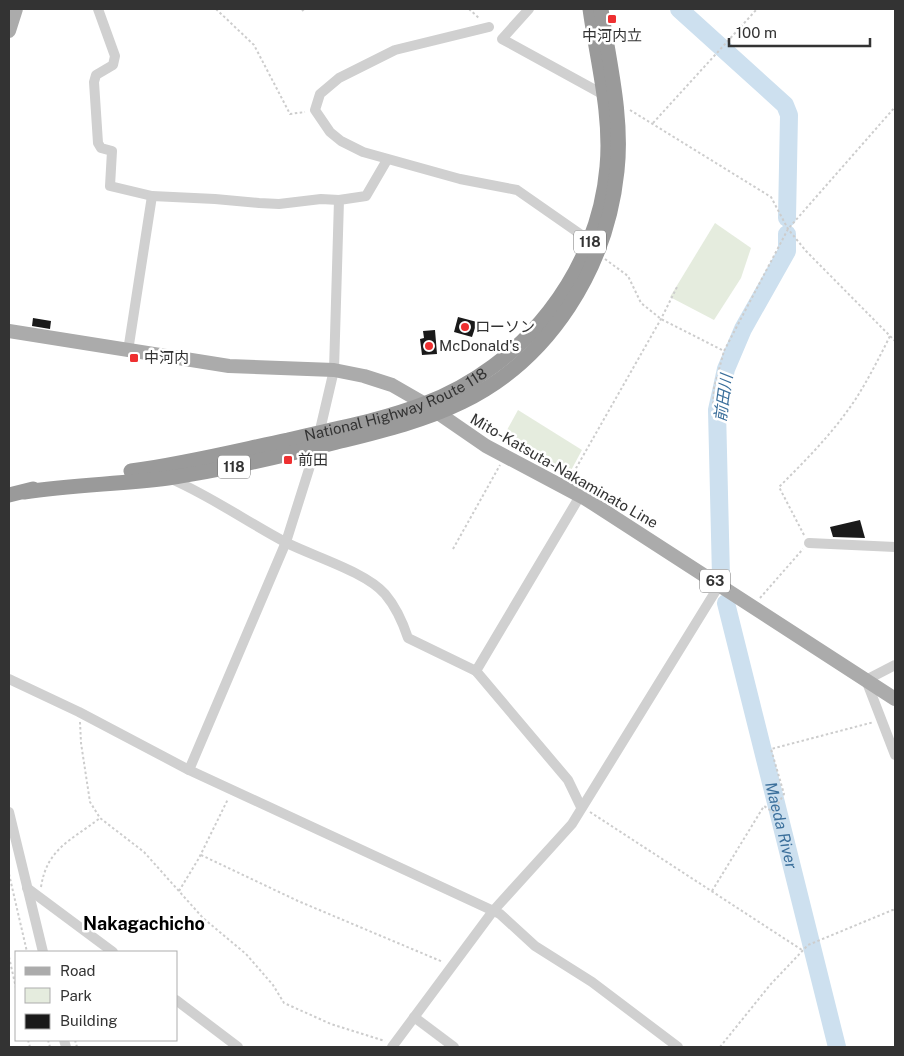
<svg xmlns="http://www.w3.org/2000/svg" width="904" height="1056" font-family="'Public Sans','Noto Sans JP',sans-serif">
<rect width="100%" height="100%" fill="#fff"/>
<g fill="#e5ecde">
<path d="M715,223L751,248L741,278L714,320L670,297Z"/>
<path d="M518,410L582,450L568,476L501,441Z"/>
</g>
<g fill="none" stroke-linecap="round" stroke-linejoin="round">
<g stroke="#cde0ef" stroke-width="18">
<path d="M679,9L785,105L789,115L787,218"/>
<path d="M721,577L717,410L726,369L743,329L787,251V234"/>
<path id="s1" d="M726,603L837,1047"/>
</g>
</g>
<g fill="#1a1a1a">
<path d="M458,317L477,322L472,337L454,332Z"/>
<path d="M33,318L51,321L50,329L32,326Z"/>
<path d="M435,330L437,354L422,355L420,339L424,338L423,331Z"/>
<path d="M860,520L865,538L833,537L830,527Z"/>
</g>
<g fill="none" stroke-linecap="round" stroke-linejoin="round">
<g stroke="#cdcdcd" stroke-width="2" stroke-dasharray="2.5 2.5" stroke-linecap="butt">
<path d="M216,9L254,45L290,114L305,112"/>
<path d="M469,9L480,19"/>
<path d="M302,11L304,9"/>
<path d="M630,110L771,197L788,229L806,251L895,341"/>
<path d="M653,123L757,9"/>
<path d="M605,259L628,276L641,303L661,319L724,351L788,229L895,107"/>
<path d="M713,404L714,388L724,351"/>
<path d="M571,477L661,319L678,285"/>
<path d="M804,535L779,487C806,460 833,433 855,400C868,380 879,358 890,336"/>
<path d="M453,549L500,465"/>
<path d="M760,598L803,549"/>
<path d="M80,722L81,743L90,802L100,818L144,852L203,918L246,954L273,985L284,1003L331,1024L385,1041"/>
<path d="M590,812L802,950"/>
<path d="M201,855L298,901L443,962"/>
<path d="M9,874L27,952"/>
<path d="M41,887C47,848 72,840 100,818"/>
<path d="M179,891L199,858L228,799"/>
<path d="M712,891L764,806L773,812L784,794L771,749L874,722"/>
<path d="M9,957L16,988"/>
<path d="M28,1040L30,1047"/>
<path d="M48,1040L50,1047"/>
<path d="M75,1040L77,1047"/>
<path d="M720,1047L770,985L808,945L895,909"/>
</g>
<g stroke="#d0d0d0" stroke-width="10">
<path d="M98,9L115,56L113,65L96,75L94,82L98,143L101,148L112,151L110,186L152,196L128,351"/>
<path d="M529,9L502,39L606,96"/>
<path d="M489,27L395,50L339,78L320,94L315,110L330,132L341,141L363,152L460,179L517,190L593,243"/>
<path d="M152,196L215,199L259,203L279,204L321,199L339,200"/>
<path d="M169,478C211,496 247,522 287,543C315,557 366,572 385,594C396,607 403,623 408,638L476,671L580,496"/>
<path d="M809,543L895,547"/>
<path d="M895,665L866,680L895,755"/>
<path d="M476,671L568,780L581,807"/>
<path d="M9,679L79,712L189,770L500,914L535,946L592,982L678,1047"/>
<path d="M189,770L286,542L316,447L334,370L339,200L366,196L387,160"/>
<path d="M9,812L43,952"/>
<path d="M27,888L113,952"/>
<path d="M176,1000L238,1047"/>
<path d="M414,1017L454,1047"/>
<path d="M64,1040L66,1047"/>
<path d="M392,1047L493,911L572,824L720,584"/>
</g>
<g stroke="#ababab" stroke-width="14">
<path d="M9,31L16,9"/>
<path d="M9,331L229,366L334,370L364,376L392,385L425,404L486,446L586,499L895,699"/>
</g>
<g stroke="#9a9a9a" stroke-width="15">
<path id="s2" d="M131,471C184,464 236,451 288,440C333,429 380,421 424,404C523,367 598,273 607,167C612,115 597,60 590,9"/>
<path d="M24,492C72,485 120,484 168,478C224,470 278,457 333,443C377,432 421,422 462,402C551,359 607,267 617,171C623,117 609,62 601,9"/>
<path d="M9,495L33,489"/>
</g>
</g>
<g fill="#ee3031" stroke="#fff" stroke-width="2">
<rect x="607" y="14" width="10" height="10" rx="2.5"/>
<circle cx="465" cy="327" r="5"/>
<circle cx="429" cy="346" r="5"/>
<rect x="129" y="353" width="10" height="10" rx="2.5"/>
<rect x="283" y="455" width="10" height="10" rx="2.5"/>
</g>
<g text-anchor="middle" stroke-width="5" stroke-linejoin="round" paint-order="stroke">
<g fill="#fff" stroke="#707070" stroke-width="1">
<rect x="574" y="230.5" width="32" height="23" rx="4"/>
<rect x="218" y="455.5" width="32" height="23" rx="4"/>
<rect x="700" y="569.5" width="30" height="23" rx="4"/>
</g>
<g font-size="14" font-weight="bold" fill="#333">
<text x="590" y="247">118</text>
<text x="234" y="472">118</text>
<text x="715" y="586">63</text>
</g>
<g font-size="15" fill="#333" stroke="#fff" text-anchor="start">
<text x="612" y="41" text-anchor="middle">中河内立</text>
<text x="475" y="332">ローソン</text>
<text x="439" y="351">McDonald's</text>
<text x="144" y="363">中河内</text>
<text x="298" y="465">前田</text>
</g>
<g font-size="15" fill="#333" stroke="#fff">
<text dy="5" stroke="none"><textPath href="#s2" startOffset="274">National Highway Route 118</textPath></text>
<text transform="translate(564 471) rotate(30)" y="5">Mito-Katsuta-Nakaminato Line</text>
</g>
<g font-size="16" font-style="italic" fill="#3b6f9b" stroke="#fff">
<text transform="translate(723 398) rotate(-82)" y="6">前田川</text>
<text dy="6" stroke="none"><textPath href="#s1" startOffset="229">Maeda River</textPath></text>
</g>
<g font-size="18" font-weight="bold" fill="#000" stroke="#fff">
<text x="144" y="930">Nakagachicho</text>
</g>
</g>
<rect width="904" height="1056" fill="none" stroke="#333333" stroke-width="20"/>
<rect x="15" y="951" width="162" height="90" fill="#ffffff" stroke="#adadad"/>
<rect x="25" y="967" width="25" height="8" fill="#ababab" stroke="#adadad"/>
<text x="60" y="976" font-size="15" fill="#333333">Road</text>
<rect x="25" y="988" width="25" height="15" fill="#e5ecde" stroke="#adadad"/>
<text x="60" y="1001" font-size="15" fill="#333333">Park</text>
<rect x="25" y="1014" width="25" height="15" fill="#1a1a1a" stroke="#adadad"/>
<text x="60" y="1026" font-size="15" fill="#333333">Building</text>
<path d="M729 38v8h141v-8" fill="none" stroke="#333333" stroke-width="2.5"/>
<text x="736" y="38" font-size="15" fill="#333333" stroke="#ffffff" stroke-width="4" paint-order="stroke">100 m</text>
</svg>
